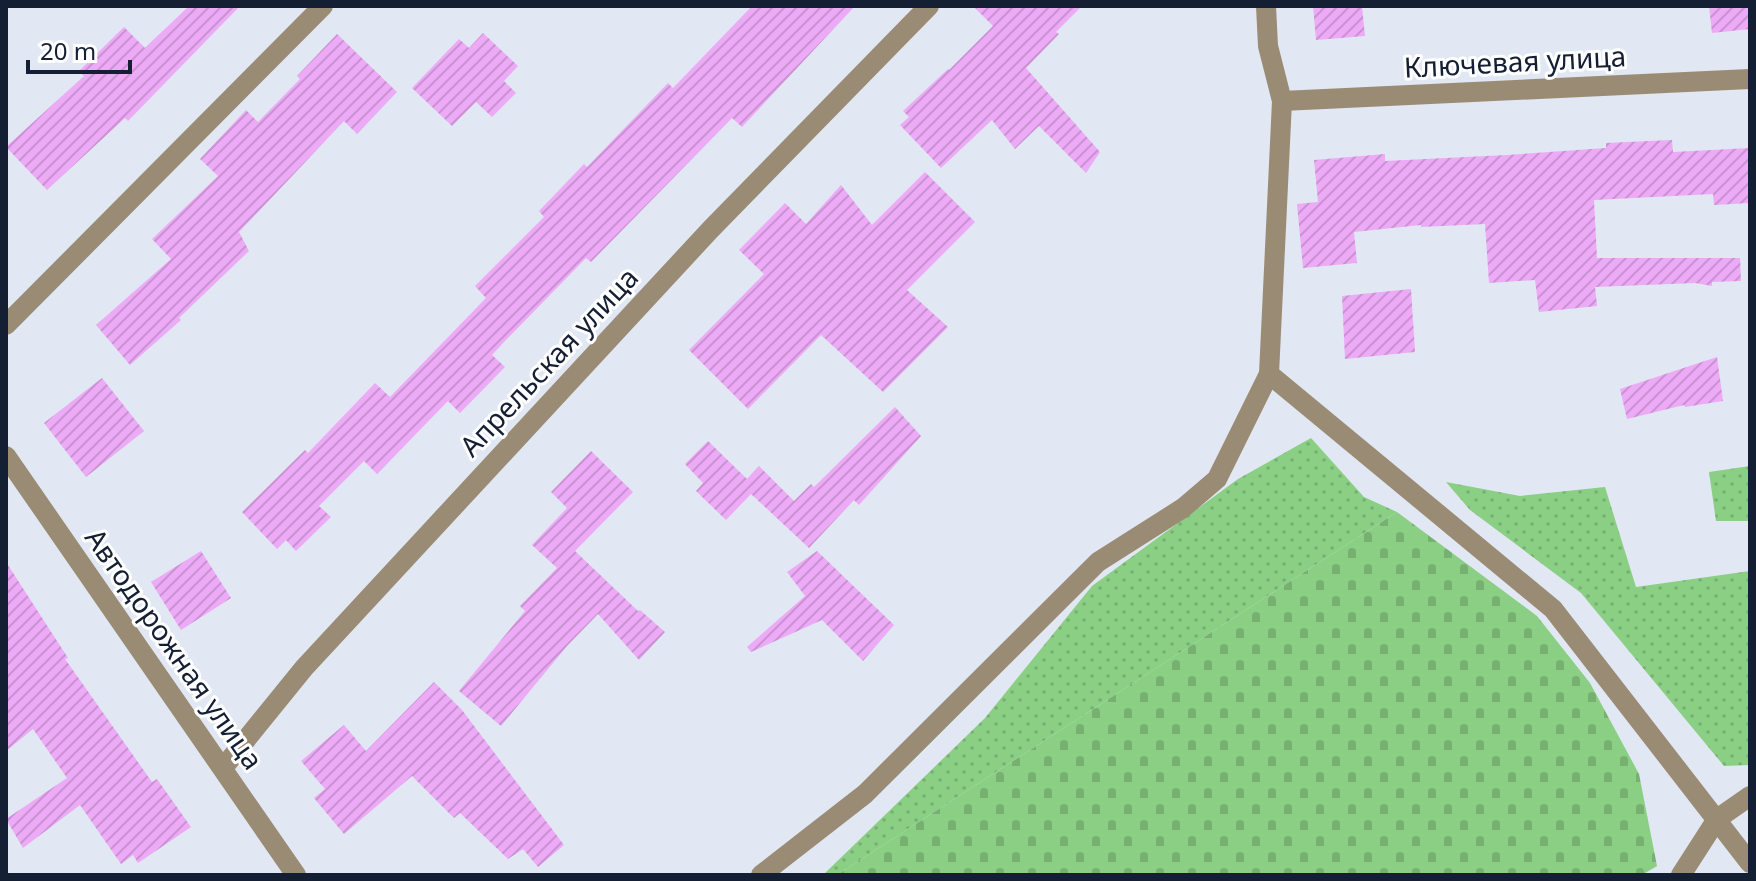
<svg xmlns="http://www.w3.org/2000/svg" width="1756" height="881" font-family="'Noto Sans',sans-serif">
<defs>
<pattern id="grass-dots" width="8" height="8" patternUnits="userSpaceOnUse" patternTransform="scale(2)"><rect width="8" height="8" fill="#8acf84"/><path d="M2 2h.1M6 6h.1" fill="none" stroke="#76b172" stroke-width="1.8" stroke-linecap="round"/></pattern>
<pattern id="cemetery-stones" width="16" height="16" patternUnits="userSpaceOnUse" patternTransform="scale(2)"><rect width="16" height="16" fill="#8acf84"/><path d="M2 7V4a2 2 0 0 1 4 0v3zM10 15v-3a2 2 0 0 1 4 0v3z" fill="#76b172"/></pattern>
<pattern id="building-hatch" width="6" height="6" patternUnits="userSpaceOnUse" patternTransform="scale(2)"><rect width="6" height="6" fill="#edaaf6"/><path d="M-1 1l2-2M0 6l6-6M5 7l2-2" fill="none" stroke="#ca92d3"/></pattern>
</defs>
<rect width="100%" height="100%" fill="#e1e7f3"/>
<g fill="url(#grass-dots)">
<path d="M1311,438L1364,497L1397,512L837,875H823L985,718L1092,586L1238,479Z"/>
<path d="M1750,466V521H1716L1709,472Z"/>
<path d="M1446,482L1520,496L1605,487L1636,587L1750,571V765L1724,766L1581,593L1470,510Z"/>
</g>
<path fill="url(#cemetery-stones)" d="M1397,512L1537,616L1590,683L1639,774L1657,866L1642,875H837Z"/>
<g fill="url(#building-hatch)">
<path d="M189,6H240L128,121L125,118L47,190L6,147L84,76L79,71L124,27L145,48Z"/>
<path d="M752,6H855L742,127L732,118L591,262L586,258L504,342L492,355L505,367L460,413L448,401L377,474L364,461L319,506L331,517L296,551L286,540L277,549L242,512L305,450L308,453L375,383L390,397L486,298L475,286L544,217L539,211L584,164L587,167L668,83L673,88Z"/>
<path d="M973,6H1082L1056,32L1059,34L1026,68L1100,152L1086,173L1039,126L1015,149L992,120L941,168L900,125L909,117L903,111L948,69L949,70L993,26Z"/>
<path d="M1313,6H1362L1365,36L1316,40Z"/>
<path d="M1709,6H1750V29L1712,33Z"/>
<path d="M483,33L518,66L504,81L516,93L492,117L476,102L452,126L412,88L459,39L469,48Z"/>
<path d="M337,34L397,92L357,134L344,121L239,232L249,251L179,318L181,320L130,365L96,325L171,259L152,239L218,176L200,159L246,110L258,122L300,79L297,76Z"/>
<path d="M1672,140L1673,152L1750,148V203L1714,205L1713,194L1594,200L1597,258H1740L1741,281L1712,282V286L1695,283L1595,287L1597,306L1539,312L1535,280L1489,283L1485,224L1421,227V225L1354,232L1357,263L1303,268L1297,204L1318,202L1314,160L1385,154V161L1507,155L1606,148V143Z"/>
<path d="M925,172L975,222L907,290L948,327L883,392L821,335L748,409L689,350L764,274L739,250L785,203L806,224L841,185L872,225Z"/>
<path d="M1411,289L1415,352L1345,359L1342,296Z"/>
<path d="M1717,357L1723,401L1685,407L1684,405L1627,419L1620,389Z"/>
<path d="M102,378L144,431L86,477L44,423Z"/>
<path d="M895,407L921,436L859,505L854,500L809,548L751,494L726,520L696,491L703,483L685,464L708,441L747,479L759,466L794,501L811,484L814,487Z"/>
<path d="M591,451L633,492L575,551L638,611L640,610L665,632L639,660L598,614L567,646L501,726L459,691L525,611L520,606L557,568L532,545L567,508L551,492Z"/>
<path d="M201,551L231,598L181,630L151,582Z"/>
<path d="M817,551L894,625L863,661L822,620L751,652L747,647L805,596L787,572Z"/>
<path d="M6,562L68,658L65,659L152,782L157,779L191,827L138,863L133,855L121,864L80,805L23,848L6,819L67,778L33,729L6,751Z"/>
<path d="M434,682L462,710L564,845L538,867L523,849L508,859L460,813L454,818L412,776L344,834L314,798L325,789L301,761L344,725L366,751Z"/>
</g>
<g fill="none" stroke-linecap="round" stroke-linejoin="round">
<path stroke="#9a8c74" stroke-width="20" d="M1717,819L1750,796"/>
<g stroke="#9a8c74" stroke-width="20">
<path d="M1266,6L1268,46L1282,101L1269,374L1553,609L1750,863"/>
<path d="M1282,101L1750,79"/>
<path d="M6,325L323,6"/>
<path d="M6,456L296,875"/>
<path d="M223,768L304,668L710,230L929,6"/>
<path d="M761,875L865,794L1098,562L1183,508L1217,479L1269,374"/>
<path d="M1681,875L1717,819"/>
</g>
</g>
<g text-anchor="middle" stroke-width="6" stroke-linejoin="round" paint-order="stroke">
<g font-size="28" fill="#141f33" stroke="#fff">
<text transform="translate(1515 62) rotate(-3)" y="10">Ключевая улица</text>
<text transform="translate(549 362) rotate(-47)" y="10">Апрельская улица</text>
<text transform="translate(174 649) rotate(55)" y="10">Автодорожная улица</text>
</g>
</g>
<rect width="1756" height="881" fill="none" stroke="#141f33" stroke-width="16"/>
<path d="M28 60v12h102v-12" fill="none" stroke="#141f33" stroke-width="4"/>
<text x="40" y="60" font-size="24" fill="#141f33" stroke="#ffffff" stroke-width="6" paint-order="stroke">20 m</text>
</svg>
